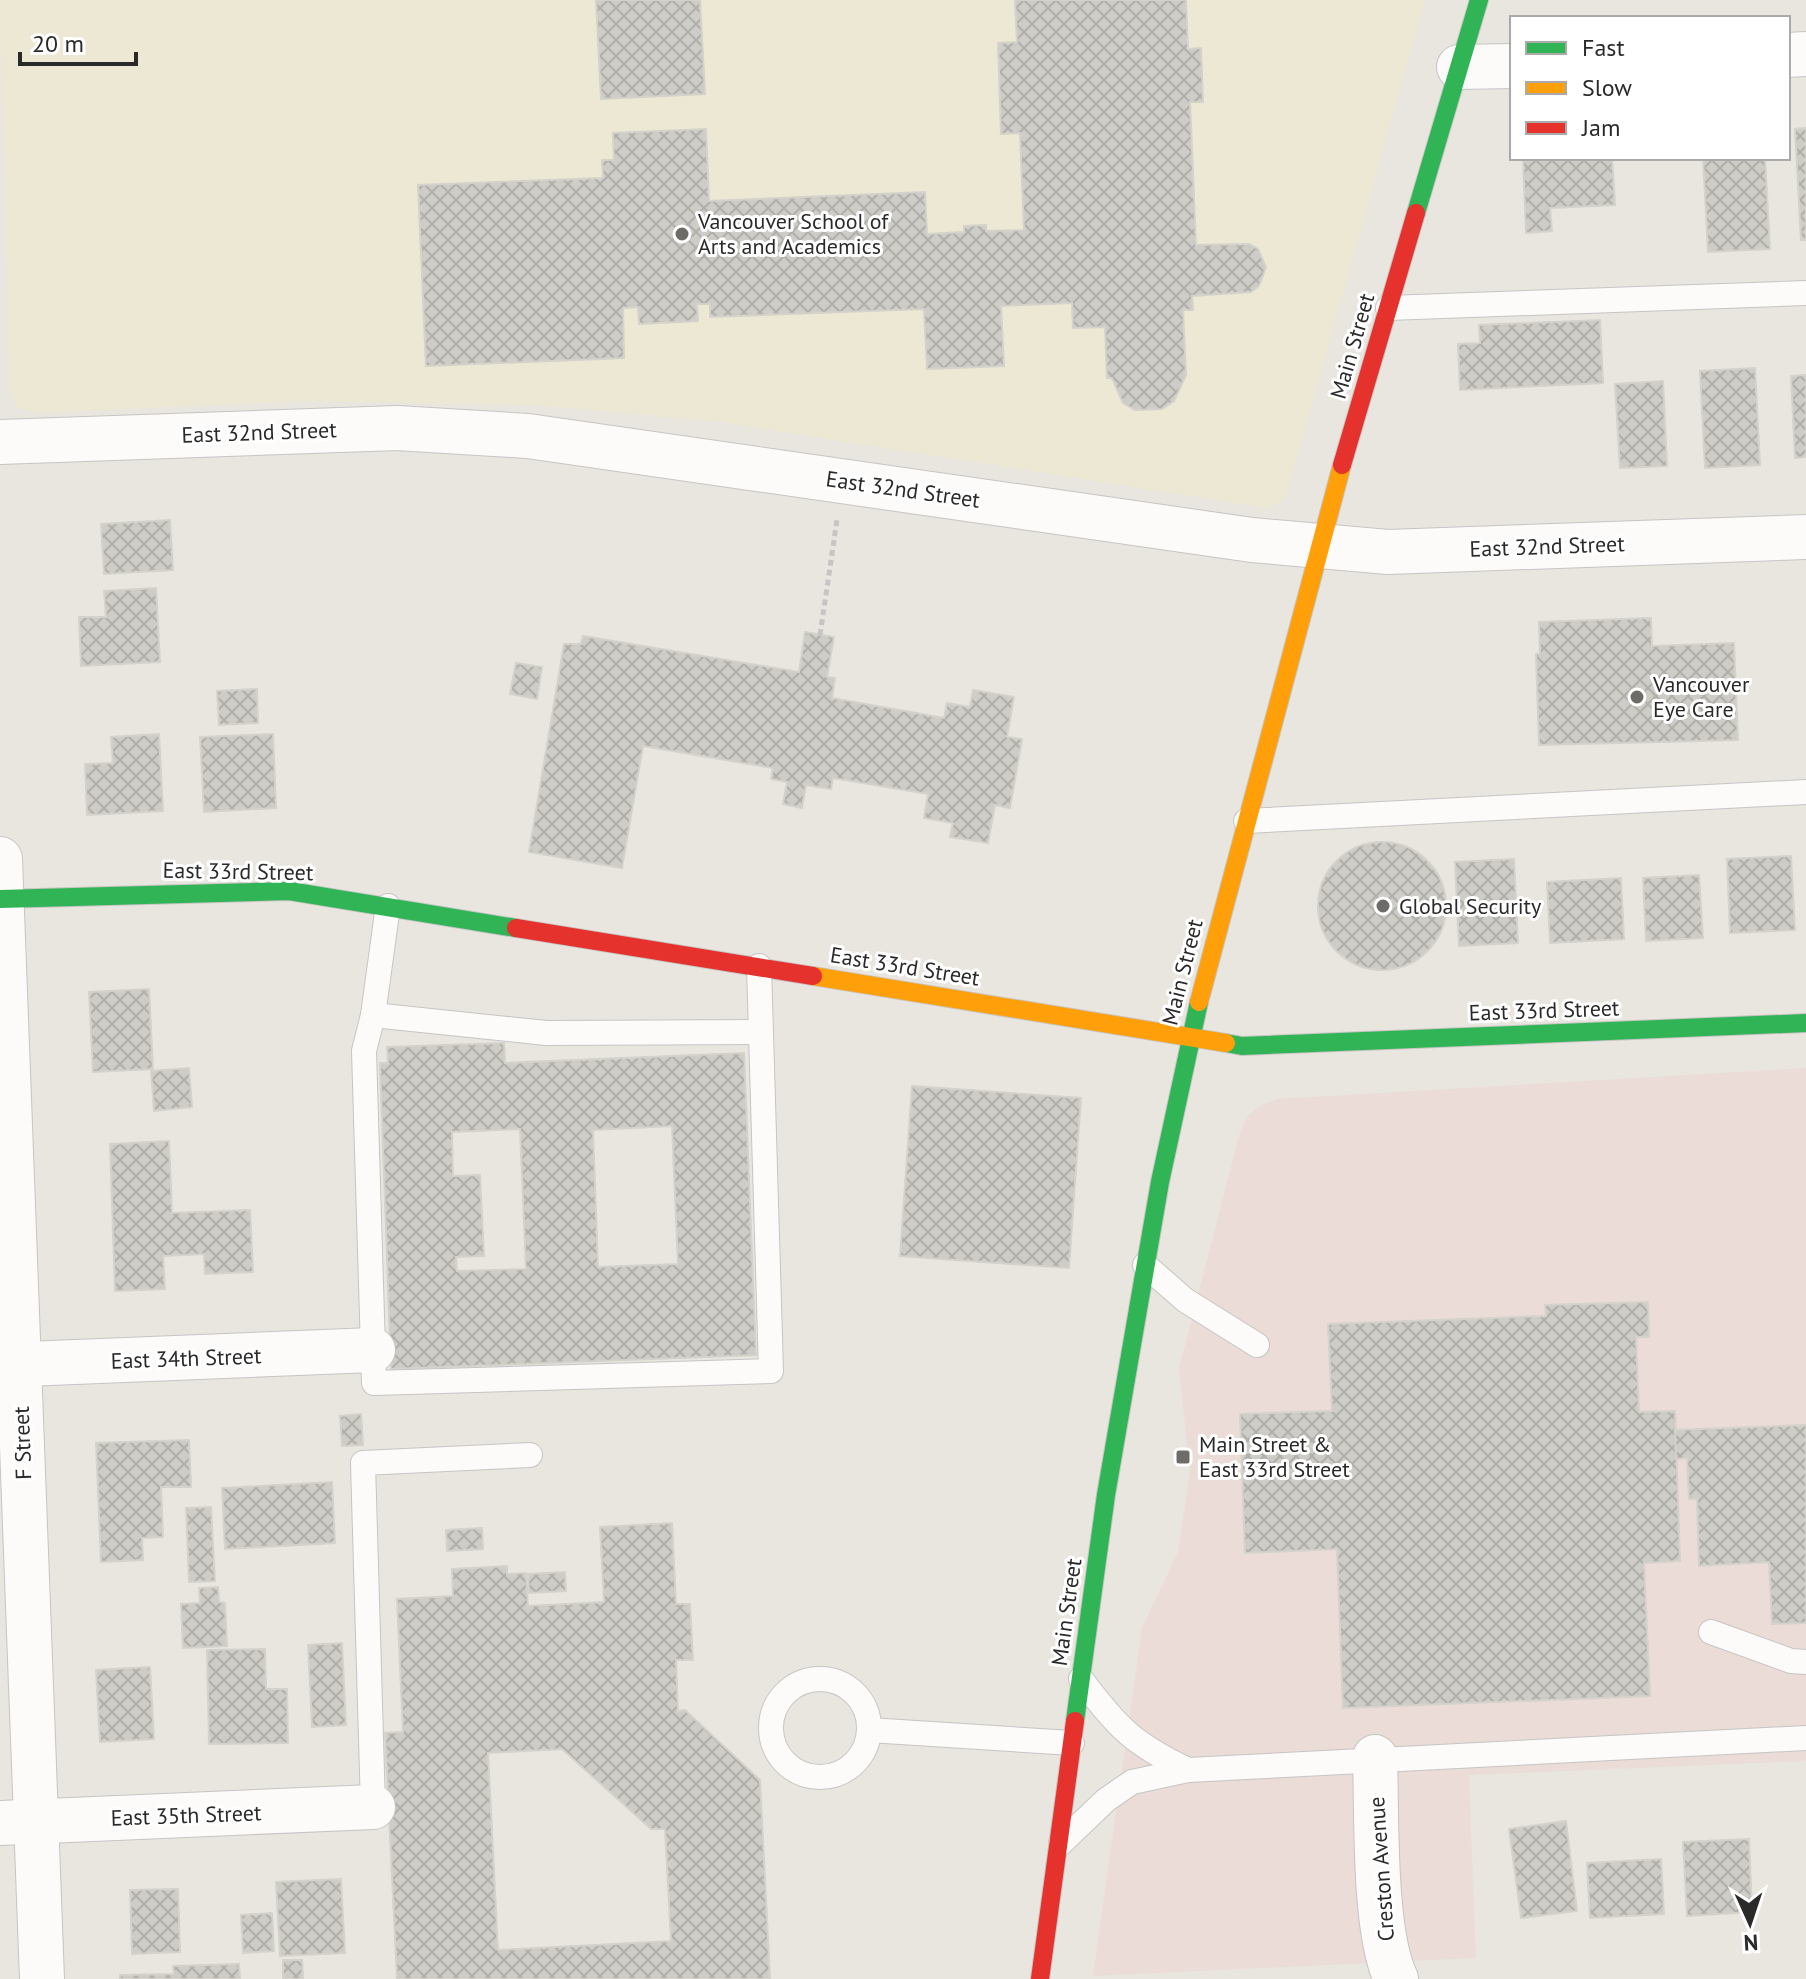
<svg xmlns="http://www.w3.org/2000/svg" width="1806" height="1979" font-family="'PT Sans',sans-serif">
<defs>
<pattern id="building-cross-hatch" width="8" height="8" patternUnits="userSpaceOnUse" patternTransform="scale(2)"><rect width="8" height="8" fill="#ceccc6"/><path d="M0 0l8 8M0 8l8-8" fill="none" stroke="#b1afaa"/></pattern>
</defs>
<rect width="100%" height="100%" fill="#e9e6df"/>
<path fill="#ece8d3" d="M0,0H1425L1286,498L1268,508L713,421L533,405L309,401L39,413L17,407L9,389Z"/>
<path fill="#ebdcd7" d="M1806,1068V1761L1469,1775L1476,1958L1093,1976L1142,1628L1178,1552L1190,1473L1179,1369L1240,1132L1248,1116L1261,1105L1277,1099Z"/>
<g fill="url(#building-cross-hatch)" stroke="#d4d2cb" stroke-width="2" fill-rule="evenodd">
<path d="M596,0H700L705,94L601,99Z"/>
<path d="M1015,0H1186L1188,49L1201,48L1203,102H1190L1196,245L1249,244L1258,249L1266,267L1259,286L1251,292L1192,296L1193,310H1183L1186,375L1174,401L1162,409L1135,410L1123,403L1112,378H1107L1105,327L1073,328L1072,303L1001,306L1004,366L927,369L924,309L710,317V304H697L698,321L639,324L638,307L623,308L624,358L426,366L418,185L603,178L602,160H614L613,133L706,129L709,201L925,192L927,234L964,232V226L986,225V231L1024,230L1020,133L1001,134L998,43L1017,42Z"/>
<path d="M1806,128V240H1801L1795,129Z"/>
<path d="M1523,158H1612L1615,205L1550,208L1552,231L1526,233Z"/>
<path d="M1703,158H1765L1770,249L1708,252Z"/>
<path d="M1600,320L1603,383L1460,390L1458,344L1480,343L1479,325Z"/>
<path d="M1755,368L1760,465L1705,468L1700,371Z"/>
<path d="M1806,375V457L1795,458L1791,376Z"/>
<path d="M1663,381L1667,466L1620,468L1615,384Z"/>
<path d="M170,520L173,570L104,574L101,524Z"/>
<path d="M156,588L160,662L81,666L79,617H106L104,591Z"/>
<path d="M1651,618L1652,646L1734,643L1738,740L1539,745L1536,654H1540L1539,622Z"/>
<path d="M805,632L834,637L827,677L835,678L832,698L944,718L947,703L970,707L973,690L1014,697L1007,737L1022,739L1010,808L995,805L988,843L950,837L953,823L924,818L928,794L833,778L831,789L806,785L802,808L783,804L787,782L771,779L773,768L643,746L622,868L529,852L564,644H581L583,636L799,672Z"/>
<path d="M516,663L542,667L537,699L510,694Z"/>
<path d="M257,689L258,723L219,725L217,691Z"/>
<path d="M159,734L163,811L87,815L85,764L113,763L111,737Z"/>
<path d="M273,734L276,808L204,812L200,737Z"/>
<circle cx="1382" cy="906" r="64"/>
<path d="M1791,856L1795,930L1730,933L1727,859Z"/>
<path d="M1514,859L1518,943L1459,946L1455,862Z"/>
<path d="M1699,875L1703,938L1646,941L1643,878Z"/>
<path d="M1621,878L1624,939L1550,943L1547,882Z"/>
<path d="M149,989L153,1069L93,1072L89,992Z"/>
<path d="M504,1043L505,1063L744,1053L756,1355L391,1369L380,1063H388L387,1047ZM672,1126L678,1264L598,1267L593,1130ZM520,1129L526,1269L457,1271L456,1257L484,1256L480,1175L453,1176L452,1132Z"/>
<path d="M189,1068L192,1107L154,1111L151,1071Z"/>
<path d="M912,1086L1081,1098L1069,1268L900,1256Z"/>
<path d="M169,1141L172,1213L250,1210L253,1272L205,1274L204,1254L163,1256L165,1289L115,1291L110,1144Z"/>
<path d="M1648,1302L1649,1337H1636L1639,1412L1675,1411L1680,1561L1644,1563L1650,1696L1343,1708L1337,1549L1245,1553L1240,1414L1332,1411L1328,1324L1546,1316L1545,1305Z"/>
<path d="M361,1414L363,1445L342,1446L340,1416Z"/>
<path d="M1806,1425V1623L1772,1624L1769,1562L1699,1566L1697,1499H1689L1687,1458L1676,1459L1675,1430Z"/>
<path d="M189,1440L191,1487H161L163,1537L142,1538L143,1560L101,1562L96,1443Z"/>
<path d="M332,1482L335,1543L225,1549L222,1488Z"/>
<path d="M211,1507L215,1581L189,1582L186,1508Z"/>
<path d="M672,1523L676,1604H690L693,1660H676L678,1711L685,1710L760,1780L770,1979H397L385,1733L403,1732L397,1599L453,1596L452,1569L507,1566V1574L526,1573L528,1606L604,1602L600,1527ZM562,1749L651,1829H665L671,1941L498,1950L488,1753Z"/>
<path d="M482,1528L483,1549L447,1551L446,1530Z"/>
<path d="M565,1572L566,1591L529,1593L528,1574Z"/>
<path d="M218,1587L219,1602L225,1603L227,1646L183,1648L181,1604L200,1603L199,1588Z"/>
<path d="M342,1643L346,1725L312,1727L308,1645Z"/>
<path d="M265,1649L266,1689H287L288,1743L209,1744L207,1650Z"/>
<path d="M150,1667L154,1739L100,1742L96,1670Z"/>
<path d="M1566,1821L1577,1911L1521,1918L1509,1829Z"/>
<path d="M1749,1839L1752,1912L1687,1916L1683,1842Z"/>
<path d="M1661,1859L1664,1914L1590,1918L1587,1863Z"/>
<path d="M341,1879L345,1953L280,1956L276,1882Z"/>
<path d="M178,1889L180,1952L132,1954L130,1890Z"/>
<path d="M272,1913L274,1951L243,1953L241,1915Z"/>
<path d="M283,1960H302L303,1979H283Z"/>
<path d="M239,1964L240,1979H120V1975L174,1974L173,1966Z"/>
</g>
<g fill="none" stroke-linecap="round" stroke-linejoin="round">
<g stroke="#c6c5c5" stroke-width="26">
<g id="lane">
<path d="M1388,308L1806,293"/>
<path d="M1246,821L1806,792"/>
<path d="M388,906L373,1015L364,1051L374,1383L771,1371L759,966"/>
<path d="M373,1015L546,1033L761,1032"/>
<path d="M1145,1265L1185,1300L1257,1345"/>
<path d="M1711,1632L1791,1661L1806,1662"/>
<circle cx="820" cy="1728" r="49"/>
<path d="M1081,1679C1117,1727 1133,1744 1188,1770"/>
<path d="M869,1730L1072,1743"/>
<path d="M373,1807L363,1463L530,1455"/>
<path d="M1061,1843L1106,1800L1132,1782L1188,1770L1806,1738"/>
</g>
</g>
<g stroke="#c6c5c5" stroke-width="46">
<g id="street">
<path d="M1788,55L1806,54"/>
<path d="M1459,67L1512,66"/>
<path d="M0,442L397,428L528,436L1252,540L1388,552L1806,537"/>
<path d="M0,859L42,1979"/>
<path d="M0,1365L373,1350"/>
<path d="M1375,1757C1377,1814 1373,1931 1396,1979"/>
<path d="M0,1823L373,1807"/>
</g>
</g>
<g stroke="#c6c5c5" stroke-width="20">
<g id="fast">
<path d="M1416,213L1479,0"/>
<path d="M0,899L289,891L516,928"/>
<path d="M1226,1043L1242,1046L1806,1023"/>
<path d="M1075,1721L1106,1495L1160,1182L1199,1002"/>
</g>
</g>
<g stroke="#c6c5c5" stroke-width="20">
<g id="slow">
<path d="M813,976L1226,1043"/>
<path d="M1199,1002L1342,465"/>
</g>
</g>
<g stroke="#c6c5c5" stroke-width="20">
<g id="jam">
<path d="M1342,465L1416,213"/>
<path d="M516,928L813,976"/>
<path d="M1040,1979L1075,1721"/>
</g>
</g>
<path stroke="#c6c5c5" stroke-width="5" stroke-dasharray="6 4" stroke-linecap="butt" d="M820,635L837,520"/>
<use href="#lane" stroke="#fcfbfa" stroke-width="24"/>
<use href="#street" stroke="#fcfbfa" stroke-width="44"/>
<use href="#fast" stroke="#30b455" stroke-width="18"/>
<use href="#slow" stroke="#ff9f0a" stroke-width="18"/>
<use href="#jam" stroke="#e5322d" stroke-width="18"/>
</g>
<g fill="#6d6c69" stroke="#fff" stroke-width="3">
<circle cx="682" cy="234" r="8"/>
<circle cx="1637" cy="697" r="8"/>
<circle cx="1383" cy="906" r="8"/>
<rect x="1175" y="1449" width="16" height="16" rx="4"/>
</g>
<g text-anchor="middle" stroke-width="6" stroke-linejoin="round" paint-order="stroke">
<g font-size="22" fill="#2a2a2a" stroke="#fff" text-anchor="start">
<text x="698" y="229">Vancouver School of<tspan x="698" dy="25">Arts and Academics</tspan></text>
<text x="1653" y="692">Vancouver<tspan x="1653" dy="25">Eye Care</tspan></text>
<text x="1399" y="914">Global Security</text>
<text x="1199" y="1452">Main Street &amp;<tspan x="1199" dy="25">East 33rd Street</tspan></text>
</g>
<g font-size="22" fill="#2a2a2a" stroke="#fff">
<text transform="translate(1352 346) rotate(-74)" y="8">Main Street</text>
<text transform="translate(259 432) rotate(-2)" y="8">East 32nd Street</text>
<text transform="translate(903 489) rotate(8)" y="8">East 32nd Street</text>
<text transform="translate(1547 546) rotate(-2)" y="8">East 32nd Street</text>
<text transform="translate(238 871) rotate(1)" y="8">East 33rd Street</text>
<text transform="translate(905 966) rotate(9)" y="8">East 33rd Street</text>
<text transform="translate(1182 972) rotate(-76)" y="8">Main Street</text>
<text transform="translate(1544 1010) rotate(-2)" y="8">East 33rd Street</text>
<text transform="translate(186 1358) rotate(-2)" y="8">East 34th Street</text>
<text transform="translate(22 1443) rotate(-92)" y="8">F Street</text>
<text transform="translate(1066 1612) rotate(-82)" y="8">Main Street</text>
<text transform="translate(186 1815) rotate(-2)" y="8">East 35th Street</text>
<text transform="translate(1381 1869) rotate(-94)" y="8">Creston Avenue</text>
</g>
</g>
<rect x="1510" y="16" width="280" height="144" fill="#ffffff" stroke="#aaaaaa" stroke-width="2"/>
<rect x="1526" y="42" width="40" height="12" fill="#30b455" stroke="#aaaaaa" stroke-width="2"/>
<text x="1582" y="56" font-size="24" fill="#2a2a2a">Fast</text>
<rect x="1526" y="82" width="40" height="12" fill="#ff9f0a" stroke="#aaaaaa" stroke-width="2"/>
<text x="1582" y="96" font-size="24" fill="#2a2a2a">Slow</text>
<rect x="1526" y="122" width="40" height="12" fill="#e5322d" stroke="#aaaaaa" stroke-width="2"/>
<text x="1582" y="136" font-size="24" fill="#2a2a2a">Jam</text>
<g transform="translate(1750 1923) rotate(177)" stroke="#ffffff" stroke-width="6" paint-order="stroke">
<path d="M0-6L14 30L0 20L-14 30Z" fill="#2a2a2a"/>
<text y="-12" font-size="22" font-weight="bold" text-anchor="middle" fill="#2a2a2a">N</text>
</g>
<path d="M20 52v12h116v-12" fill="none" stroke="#2a2a2a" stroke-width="4"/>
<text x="32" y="52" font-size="24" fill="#2a2a2a" stroke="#ffffff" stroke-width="6" paint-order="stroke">20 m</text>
</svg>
